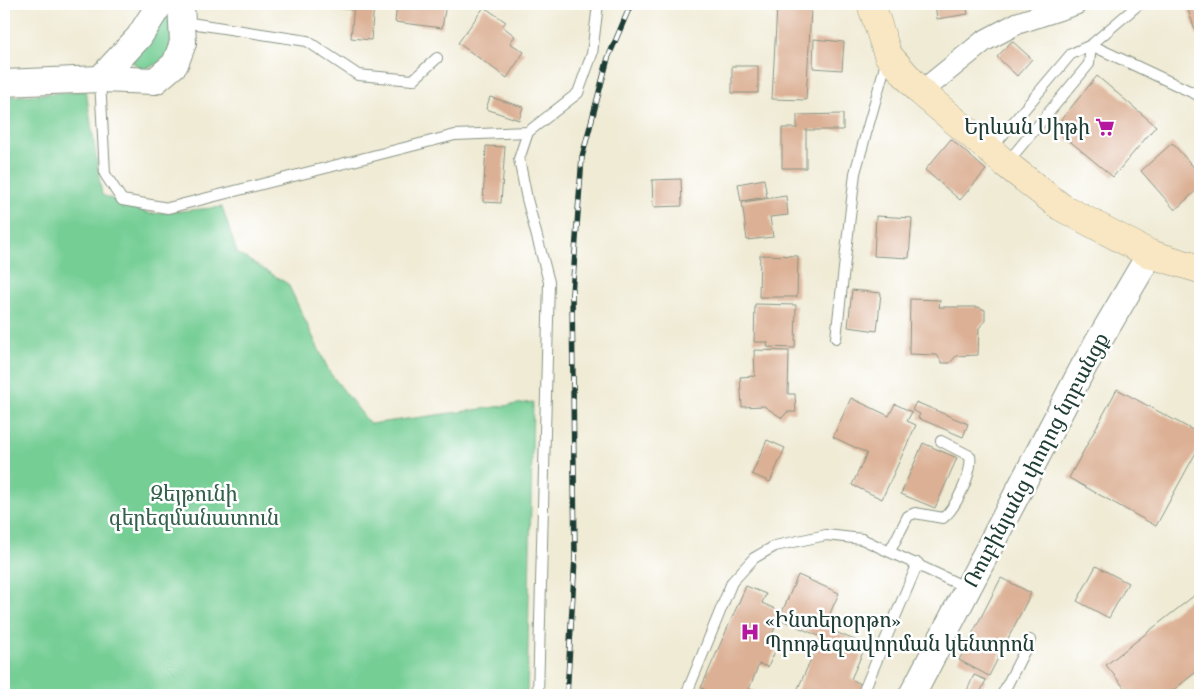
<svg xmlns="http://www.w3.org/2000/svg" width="1204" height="699" font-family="'IM FELL Double Pica','Noto Serif Armenian',serif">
<rect width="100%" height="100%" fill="#fff"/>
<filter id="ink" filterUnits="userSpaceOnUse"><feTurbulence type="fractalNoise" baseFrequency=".02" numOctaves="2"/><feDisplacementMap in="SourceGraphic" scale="10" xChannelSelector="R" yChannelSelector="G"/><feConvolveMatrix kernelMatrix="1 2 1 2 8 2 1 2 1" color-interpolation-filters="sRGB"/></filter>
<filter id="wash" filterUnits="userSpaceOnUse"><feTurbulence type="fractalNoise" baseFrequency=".0096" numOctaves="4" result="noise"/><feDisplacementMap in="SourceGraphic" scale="20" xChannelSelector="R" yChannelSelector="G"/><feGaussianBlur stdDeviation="1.12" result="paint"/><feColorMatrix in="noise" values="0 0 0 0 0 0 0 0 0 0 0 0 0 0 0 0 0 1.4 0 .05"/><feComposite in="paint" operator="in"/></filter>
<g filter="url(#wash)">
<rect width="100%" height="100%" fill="#f0ebd5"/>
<g fill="#75ce94" stroke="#4a8664">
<path d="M165,11L174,13L169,56L155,65L142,69L132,62Z"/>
<path d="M86,91L102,195L150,214L222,207L237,253L288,284L330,373L370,424L533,402L527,695H4V97Z"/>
</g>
<g id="blocks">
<g fill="#dcb094">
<path d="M337,4H353L352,10L336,8Z"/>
<path d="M354,4H374L371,40L351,38Z"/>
<path d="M397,4H446L442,28L395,22Z"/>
<path d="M935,4H966L968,14L937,19Z"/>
<path d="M1186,4H1200V44Z"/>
<path d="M777,6L811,9L806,100L772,99Z"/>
<path d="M484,7L506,22L502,26L515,36L510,43L524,52L507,78L458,43Z"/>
<path d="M814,39L844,42L842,70L813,68Z"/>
<path d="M1012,41L1032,59L1017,76L997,57Z"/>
<rect x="732" y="66" width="26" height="27"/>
<path d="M1097,76L1156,126L1113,177L1054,128Z"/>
<path d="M490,97L523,107L519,120L486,109Z"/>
<path d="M843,114V130H806V168H782V128H797V115Z"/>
<path d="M951,139L986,170L960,200L925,170Z"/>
<path d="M1172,143L1200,174V187L1175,210L1141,171Z"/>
<path d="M486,146L505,147L501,203L483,202Z"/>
<path d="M681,179L682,206L653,207L652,180Z"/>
<path d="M764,179L767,197L741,201L738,184Z"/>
<path d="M786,196L788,215L770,217L773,237L747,240L742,202Z"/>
<path d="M876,216L912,218L909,258L874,256Z"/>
<path d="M760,255L798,256L797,297H759Z"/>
<path d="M852,290L881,293L877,331L848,327Z"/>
<path d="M910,299L940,300L939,307H978L985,310V321L979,328L978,355L956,356L950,363H942L937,355L909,354Z"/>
<path d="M755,304L796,305L795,348L767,347L768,342H754Z"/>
<path d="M754,350L789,351L788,394H795L796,412H787L782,418L764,406L742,407L740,377L755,376Z"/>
<path d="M1117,389L1200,434V445L1156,526L1069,478Z"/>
<path d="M851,398L889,416L895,404L912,412L907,421L916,425L882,499L852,485L867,453L833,437Z"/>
<path d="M916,402L968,424L963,437L918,418L920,414L912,410Z"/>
<path d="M767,440L785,448L770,482L752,474Z"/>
<path d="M923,443L957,458L935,508L901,494Z"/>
<path d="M1096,566L1128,583L1109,618L1077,601Z"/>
<path d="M798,575L839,593L824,627L866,645L851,679L865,686L861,695H795L821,637L779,619L768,644L777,647L768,667L759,664L749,689L763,695H735L725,691L723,695H718L701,688L746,586L766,594L762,603L782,612Z"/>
<path d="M1001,578L1031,593L989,676L959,660Z"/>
<path d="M1200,591V669L1167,695H1130L1106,665Z"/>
<path d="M974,675L986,680L979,695H965Z"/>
</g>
</g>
</g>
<g filter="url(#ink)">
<use href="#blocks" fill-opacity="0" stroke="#889484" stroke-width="1"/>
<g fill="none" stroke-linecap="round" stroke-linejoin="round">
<g stroke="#889484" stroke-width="12">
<g id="service">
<path d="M184,22L307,41L358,75L413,80L437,58"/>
<path d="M1091,45L1200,96"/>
<path d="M100,80L105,174L122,200L168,208L455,135L528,132L578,93L592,54L598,4"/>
<path d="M528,132L519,159L527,199L549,282L538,695"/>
<path d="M990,150L1071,54L1091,45L1139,4"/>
<path d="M1006,164L1089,64L1091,45"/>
<path d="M836,338L855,173L887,59"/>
<path d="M890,551L908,516L915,513L943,518C956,508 973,472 970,456L941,441"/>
<path d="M686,695L732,582L754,558L775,546L826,535L862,539L967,588"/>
<path d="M862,695L918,563"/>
<path d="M1002,695L1030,640"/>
</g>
</g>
<g stroke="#889484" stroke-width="23">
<path id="minor" d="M921,92L984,41L1018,23L1076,4"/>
</g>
<g stroke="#889484" stroke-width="28">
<g id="tertiary">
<path d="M100,79L139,37L160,4"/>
<path d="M4,83L100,79L155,81L175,64L183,43L181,4"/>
<path d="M912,695L1084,366L1150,254"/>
</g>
</g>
<g stroke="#889484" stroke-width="29">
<path id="secondary" d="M871,4L888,55L921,92L1006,164L1061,207L1150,254L1200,269"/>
</g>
<use href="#service" stroke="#fff" stroke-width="10"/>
<use href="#minor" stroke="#fff" stroke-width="21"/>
<use href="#tertiary" stroke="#fff" stroke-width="26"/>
<use href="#secondary" stroke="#f9e7c3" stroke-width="28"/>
<g stroke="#1f3d34" stroke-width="5.5">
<path id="rail" d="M567,695L575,558L572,294L582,157L608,58L631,4"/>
</g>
<use href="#rail" stroke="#fff" stroke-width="4" stroke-dasharray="11" stroke-linecap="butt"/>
</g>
</g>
<defs>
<g id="supermarket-bare" transform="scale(1.5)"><path d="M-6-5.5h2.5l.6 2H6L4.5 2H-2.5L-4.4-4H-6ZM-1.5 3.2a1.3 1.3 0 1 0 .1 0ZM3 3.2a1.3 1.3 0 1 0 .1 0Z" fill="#b5179e" stroke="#fff" stroke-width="2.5" paint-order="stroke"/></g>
<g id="hospital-bare" transform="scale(1.5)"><path d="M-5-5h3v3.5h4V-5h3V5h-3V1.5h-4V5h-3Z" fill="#b5179e" stroke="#fff" stroke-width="2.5" paint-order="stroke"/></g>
</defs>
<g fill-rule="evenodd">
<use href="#supermarket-bare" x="1105" y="127"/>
<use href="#hospital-bare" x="750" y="632"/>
</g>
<g text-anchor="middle" stroke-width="5" stroke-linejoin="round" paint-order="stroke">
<g font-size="21" fill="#1f3d34" stroke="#fff" text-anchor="end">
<text x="1090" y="134">Երևան Սիթի</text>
<text x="765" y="627" text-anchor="start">«Ինտերօրթո»<tspan x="765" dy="24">Պրոթեզավորման կենտրոն</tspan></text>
</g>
<g font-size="21" fill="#1f3d34" stroke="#fff">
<text transform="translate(1036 460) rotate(-62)" y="7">Ռուբինյանց փողոց նրբանցք</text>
</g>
<g font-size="21" fill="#34614c" stroke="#fff">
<text x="194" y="501">Զեյթունի<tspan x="194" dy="24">գերեզմանատուն</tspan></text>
</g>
</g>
<rect width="1204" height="699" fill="none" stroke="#fff" stroke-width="20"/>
</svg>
